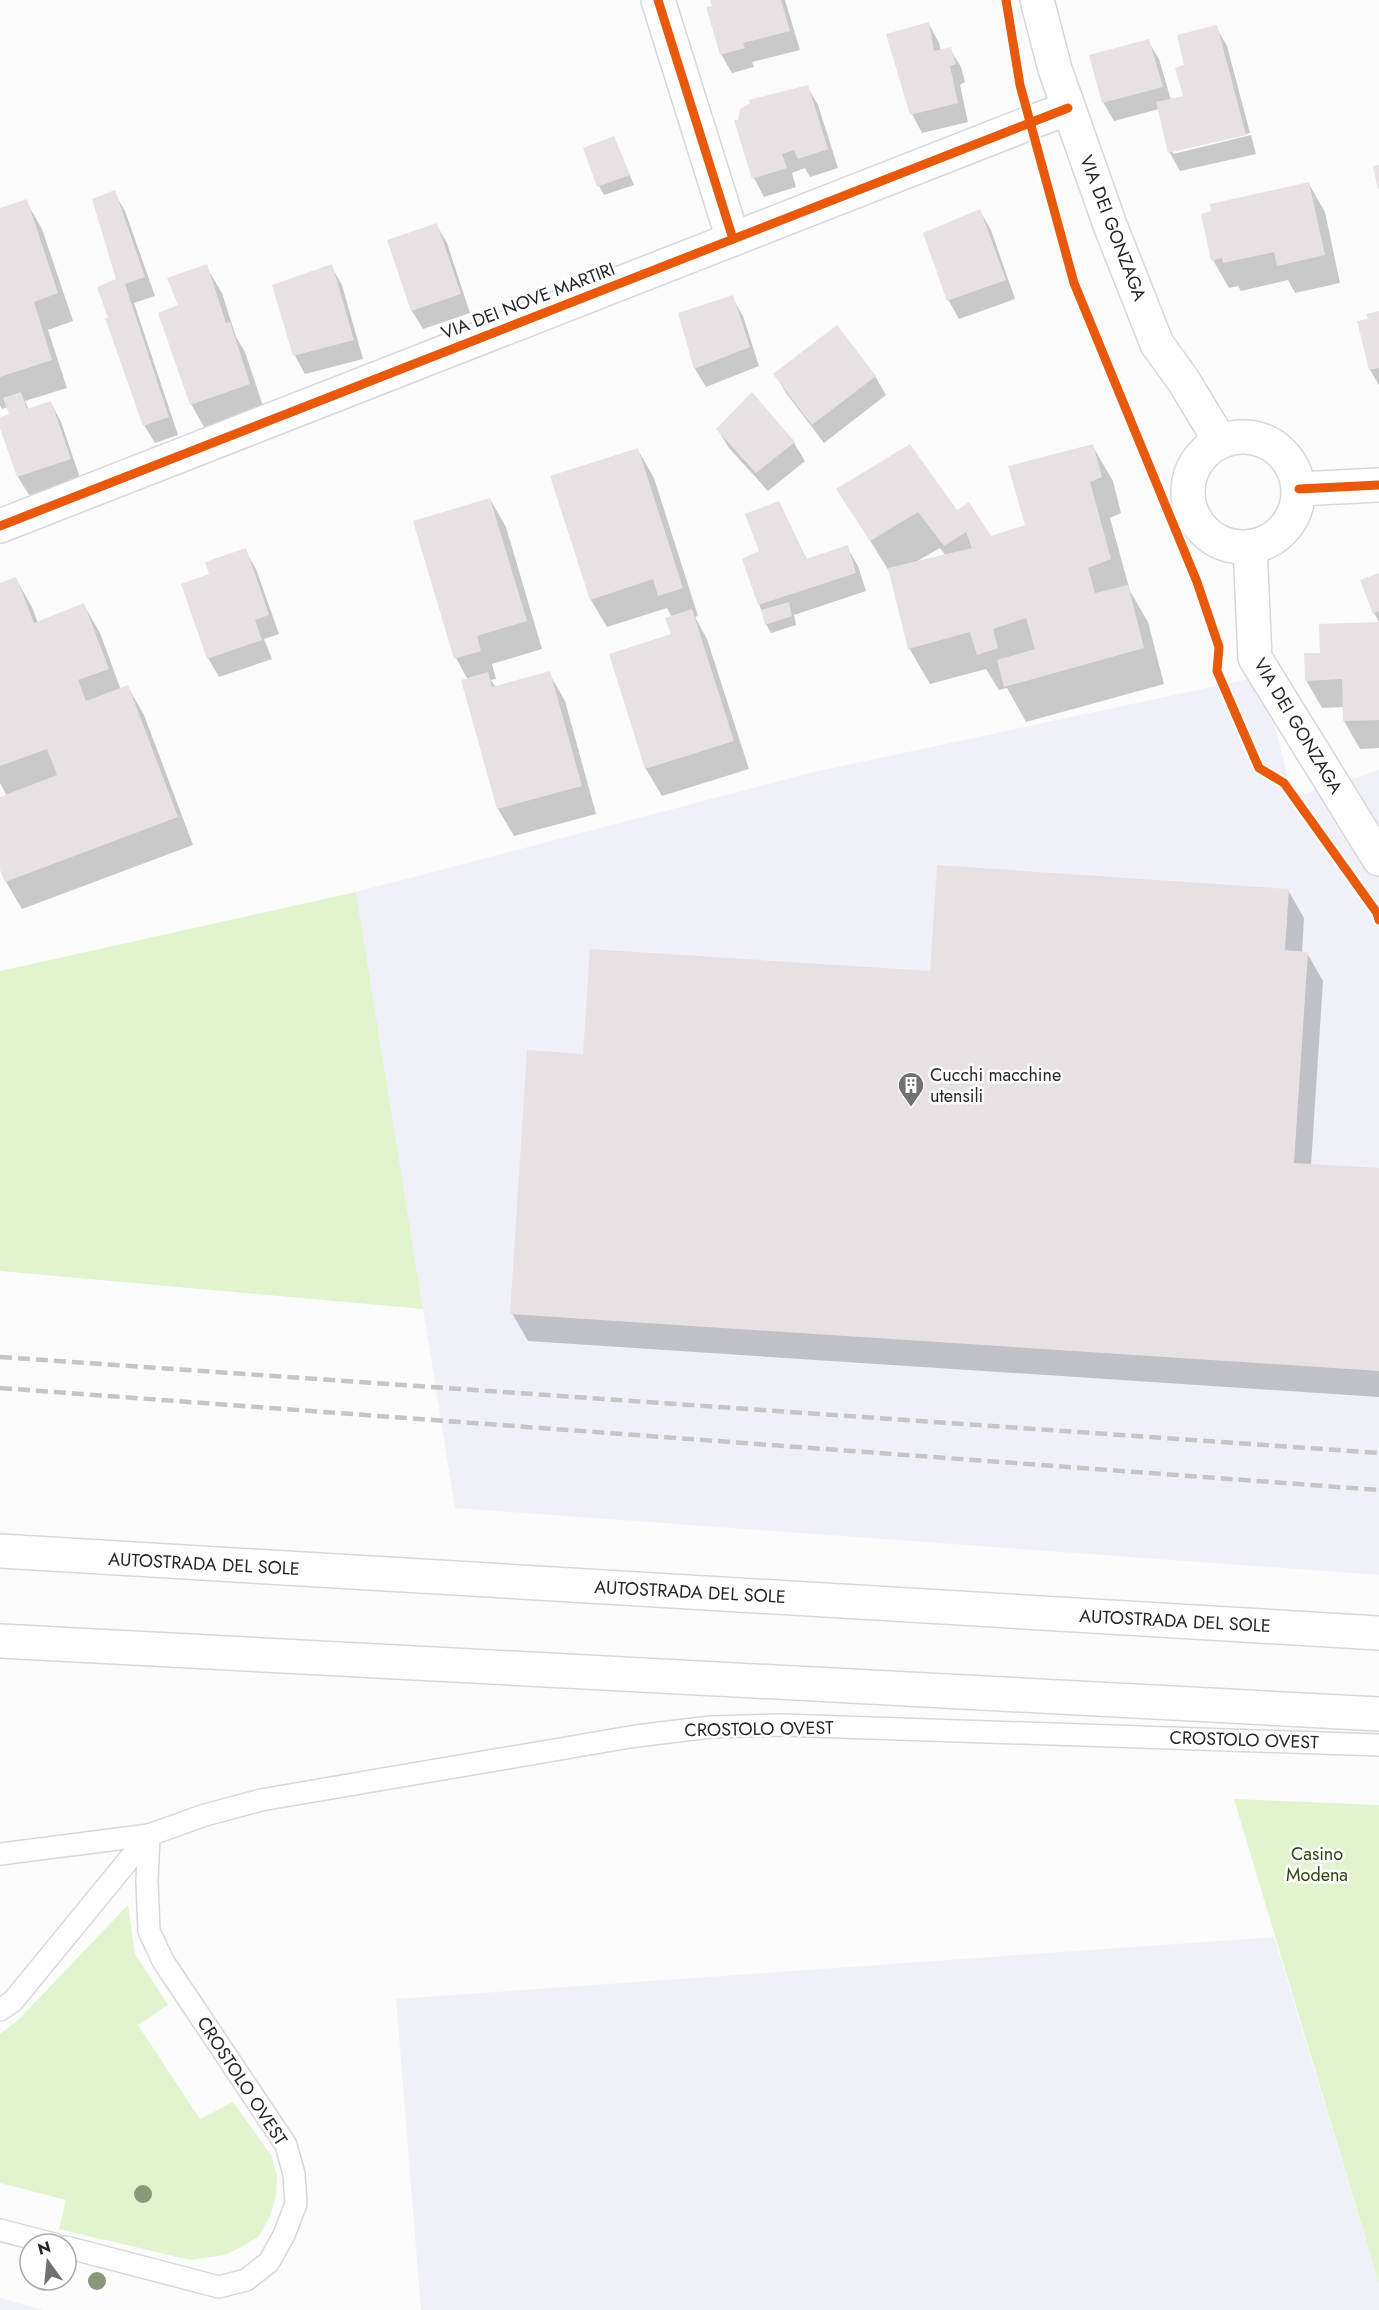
<svg xmlns="http://www.w3.org/2000/svg" width="1379" height="2310" font-family="Jost,sans-serif">
<rect width="100%" height="100%" fill="#fbfbfc"/>
<g fill="#f0f0f9">
<path d="M1263,676L1293,798L1379,770V1575L455,1508L356,892L814,772Z"/>
<path d="M1274,1937L1379,2283V2310H421L396,1999Z"/>
<path d="M0,2298L43,2310H0Z"/>
</g>
<g fill="#e1f4cd">
<path d="M356,892L423,1309L0,1271V971Z"/>
<path d="M1234,1799L1379,1805V2283Z"/>
<path d="M128,1905L135,1954L168,2005L138,2025L200,2119L233,2102L271,2155L277,2175L276,2196L270,2216L259,2236L240,2248L224,2255L190,2260L59,2229L66,2200L0,2183V2034L18,2020Z"/>
</g>
<g fill="#0003" fill-rule="evenodd">
<path d="M712,0H785L800,50L752,62L754,67L732,73L721,54Z"/>
<path d="M929,24L939,43L941,51L950,49L961,67L965,82L960,85L968,122L922,133L912,114Z"/>
<path d="M1216,27L1227,46L1250,133L1173,151V154L1251,135L1256,154L1180,171L1170,153L1159,109L1114,121L1103,102L1148,41L1159,59L1171,100L1184,97L1186,67Z"/>
<path d="M807,86L818,105L838,168L810,177L805,168L792,173L796,187L764,197L754,178L739,121Z"/>
<path d="M614,138L634,185L604,195L599,186Z"/>
<path d="M1309,184L1325,212L1340,283L1295,293L1288,280L1241,291L1238,286L1229,288L1213,260Z"/>
<path d="M114,192L125,211L155,296L134,303L178,435L155,443L144,425L118,280Z"/>
<path d="M26,201L42,229L73,321L48,330L67,388L25,401L29,410L51,403L61,422L80,478L29,495L18,477L0,423V419L11,415L8,407L2,409L0,405V210Z"/>
<path d="M980,211L991,230L1015,299L959,319L949,301L925,233Z"/>
<path d="M436,224L447,243L470,313L423,329L412,311L389,241Z"/>
<path d="M206,266L222,293L236,337L245,352L265,412L207,432L191,404L180,306Z"/>
<path d="M331,266L342,285L363,359L305,374L295,356L274,286Z"/>
<path d="M732,297L743,316L759,366L706,387L695,369L680,314Z"/>
<path d="M1379,312V385L1370,370V320Z"/>
<path d="M775,374L875,376L886,395L824,443L786,393Z"/>
<path d="M718,430L794,443L805,461L768,491L729,448Z"/>
<path d="M1092,445L1113,481L1121,513L1110,518L1130,591L1148,622L1164,684L1026,722L1007,688L999,690L986,669L930,684L909,648L892,576L838,489L956,512L991,537L1027,526ZM940,548L946,556L914,563Z"/>
<path d="M638,450L654,478L698,616L695,617L707,639L749,769L662,796L646,769L611,655L673,635L672,617L667,608L607,627L591,600L552,477Z"/>
<path d="M490,499L506,527L542,649L492,664L496,679L491,680L496,688L549,673L565,701L596,814L514,836L498,809L468,680L456,658Z"/>
<path d="M779,502L807,560L847,547L858,566L866,591L794,615L796,625L771,633L766,624L744,560L760,552Z"/>
<path d="M245,550L256,569L279,634L264,639L272,659L219,677L208,658L211,575Z"/>
<path d="M1379,575V622L1374,613Z"/>
<path d="M16,579L32,607L38,623L84,605L100,633L121,690L128,687L144,715L193,845L22,909L6,882L0,866V798L7,796L0,783V585Z"/>
<path d="M1379,623V748L1360,749L1344,721V707L1322,708L1306,680Z"/>
<path d="M1288,890L1304,918L1302,953H1307L1323,981L1311,1165L1379,1170V1397L528,1341L512,1313L584,1056L932,972Z"/>
</g>
<g fill="#e7e1e4">
<path d="M710,0H781L790,31L743,43L745,48L720,55L706,7L712,6Z"/>
<path d="M929,22L934,51L951,47L956,64L950,66L958,103L910,115L886,34Z"/>
<path d="M1217,25L1246,135L1168,153L1156,102L1183,96L1175,68L1184,65L1177,35Z"/>
<path d="M1149,39L1163,87L1102,103L1089,55Z"/>
<path d="M808,85L828,149L798,159L794,150L782,154L787,168L752,179L734,120H738L740,109L750,103L749,100Z"/>
<path d="M614,136L630,175L597,187L583,148Z"/>
<path d="M1379,165V189H1378L1373,166Z"/>
<path d="M1309,182L1325,255L1277,266L1274,252L1223,263L1222,258L1211,261L1201,214L1211,211L1210,204Z"/>
<path d="M115,190L145,277L125,284L169,417L143,426L105,318H108L97,287L116,279L92,199Z"/>
<path d="M27,199L58,293L34,302L52,360L0,377V208Z"/>
<path d="M980,209L1006,280L947,301L923,233Z"/>
<path d="M437,223L461,294L411,311L387,240Z"/>
<path d="M207,264L226,323L230,322L250,384L190,405L158,313L178,305L167,278Z"/>
<path d="M332,264L354,340L293,356L272,285Z"/>
<path d="M733,295L750,347L694,369L678,313Z"/>
<path d="M1379,311V368L1369,370L1357,321L1368,319L1366,314Z"/>
<path d="M837,325L876,376L812,425L773,374Z"/>
<path d="M21,392L27,409L51,401L71,459L17,477L0,428V417L9,414L3,398Z"/>
<path d="M752,392L795,442L756,473L716,429Z"/>
<path d="M910,444L957,510L969,502L991,536L1025,525L1008,466L1093,444L1102,477L1090,482L1111,559L1088,568L1095,593L1128,585L1144,648L1004,687L997,660L1035,649L1026,618L993,629L998,648L977,655L970,632L908,649L888,568L972,548L966,532L944,546L918,512L870,541L836,489Z"/>
<path d="M638,448L683,588L658,596L653,579L590,600L550,476Z"/>
<path d="M490,498L527,621L477,636L481,651L454,659L413,521Z"/>
<path d="M779,501L806,559L848,545L856,573L758,605L742,559L759,551L745,514Z"/>
<path d="M246,548L269,615L255,620L262,640L207,659L181,584L209,574L205,562Z"/>
<path d="M1379,573V611L1373,614L1360,580Z"/>
<path d="M16,577L34,623L84,603L109,669L78,680L86,701L128,685L178,817L5,882L0,870V797L57,775L47,749L0,766V583Z"/>
<path d="M789,602L792,616L765,625L761,610Z"/>
<path d="M692,609L734,741L645,769L609,654L671,634L665,618Z"/>
<path d="M1379,622V720L1343,721L1342,679L1305,681L1304,653H1320L1319,624Z"/>
<path d="M550,671L582,786L497,809L461,680L488,672L492,687Z"/>
<path d="M937,865L1289,889L1285,950L1308,952L1294,1163L1379,1168V1371L510,1314L527,1050L583,1054L590,949L930,971Z"/>
</g>
<g fill="none" stroke-linecap="round" stroke-linejoin="round">
<g stroke="#d7d7d9" stroke-width="24">
<g id="service">
<path d="M0,1854L149,1835"/>
<path d="M0,2010L13,2001L149,1835L205,1815L261,1800L636,1736L711,1727L781,1725L1379,1745"/>
<path d="M0,2230L54,2244"/>
<path d="M66,2247L219,2287L246,2280L269,2262L284,2235L296,2204L294,2174L286,2145L163,1961L149,1931L147,1881L149,1835"/>
</g>
</g>
<g stroke="#d7d7d9" stroke-width="36">
<g id="minor">
<path d="M658,0L733,239"/>
<path d="M0,526L1068,108"/>
</g>
</g>
<g stroke="#d7d7d9" stroke-width="36">
<path id="tertiary" d="M1299,489L1379,485"/>
</g>
<g stroke="#d7d7d9" stroke-width="36">
<g id="secondary">
<path d="M1037,0L1055,69L1110,225L1157,344L1183,380L1220,441"/>
<circle cx="1243" cy="492" r="55"/>
<path d="M1250,547L1255,658L1379,859"/>
</g>
</g>
<g stroke="#d7d7d9" stroke-width="36">
<g id="motorway">
<path d="M0,1551L1379,1633"/>
<path d="M0,1641L1379,1714"/>
</g>
</g>
<use href="#service" stroke="#fefeff" stroke-width="21"/>
<use href="#minor" stroke="#fefeff" stroke-width="33"/>
<use href="#tertiary" stroke="#fefeff" stroke-width="33"/>
<use href="#secondary" stroke="#fefeff" stroke-width="33"/>
<use href="#motorway" stroke="#fefeff" stroke-width="33"/>
<g stroke="#c5c5c6" stroke-width="4.5" stroke-dasharray="12 6" stroke-linecap="butt">
<path d="M0,1357L1379,1453"/>
<path d="M0,1388L1379,1490"/>
</g>
<g stroke="#fff" stroke-width="13">
<g id="cycleway">
<path d="M658,0L733,239"/>
<path d="M1006,0L1020,85L1074,283L1197,582L1219,647L1217,671L1259,768L1284,783L1377,913L1379,920"/>
<path d="M1299,489L1379,485"/>
<path d="M0,526L1068,108"/>
</g>
</g>
<use href="#cycleway" stroke="#e8590c" stroke-width="9"/>
</g>
<g fill="#8a9779">
<circle cx="143" cy="2194" r="9"/>
<circle cx="97" cy="2281" r="9"/>
</g>
<defs>
<g id="building-pin" transform="scale(1.35)"><path d="M0 17L-7.5 6A9.5 9.5 0 1 1 7.5 6Z" fill="#717174" stroke="#fff"/><path d="M-4-6H4V6H1V3H-1V6H-4ZM-2.5-4.3h1.7v1.8h-1.7ZM.8-4.3h1.7v1.8H.8ZM-2.5-1h1.7V.8h-1.7ZM.8-1h1.7V.8H.8Z" fill="#fff"/></g>
</defs>
<g fill-rule="evenodd">
<use href="#building-pin" x="911" y="1085"/>
</g>
<g text-anchor="middle" stroke-width="5" stroke-linejoin="round" paint-order="stroke">
<g font-size="18" fill="#26262b" stroke="#fff">
<text transform="translate(1113 228) rotate(69)" y="6">VIA DEI GONZAGA</text>
<text transform="translate(528 301) rotate(-21)" y="6">VIA DEI NOVE MARTIRI</text>
<text transform="translate(1298 726) rotate(59)" y="6">VIA DEI GONZAGA</text>
<text transform="translate(204 1564) rotate(3)" y="6">AUTOSTRADA DEL SOLE</text>
<text transform="translate(690 1592) rotate(3)" y="6">AUTOSTRADA DEL SOLE</text>
<text transform="translate(1175 1621) rotate(3)" y="6">AUTOSTRADA DEL SOLE</text>
<text transform="translate(759 1729) rotate(-1)" y="6">CROSTOLO OVEST</text>
<text transform="translate(1244 1740) rotate(2)" y="6">CROSTOLO OVEST</text>
<text transform="translate(242 2081) rotate(57)" y="6">CROSTOLO OVEST</text>
</g>
<g font-size="18" fill="#26262b" stroke="#fff" text-anchor="start">
<text x="930" y="1081">Cucchi macchine<tspan x="930" dy="21">utensili</tspan></text>
</g>
<g font-size="18" fill="#2e450d" stroke="#fff">
<text x="1317" y="1860">Casino<tspan x="1317" dy="21">Modena</tspan></text>
</g>
</g>
<g transform="translate(48 2262) rotate(345)"><circle r="28" fill="#ffffff" stroke="#a8a8aa" stroke-width="1.5"/>
<path d="M0-4.5L10 22L0 15L-10 22Z" fill="#717174"/>
<text y="-9" font-size="16" font-weight="bold" text-anchor="middle" fill="#26262b">N</text>
</g>
</svg>
